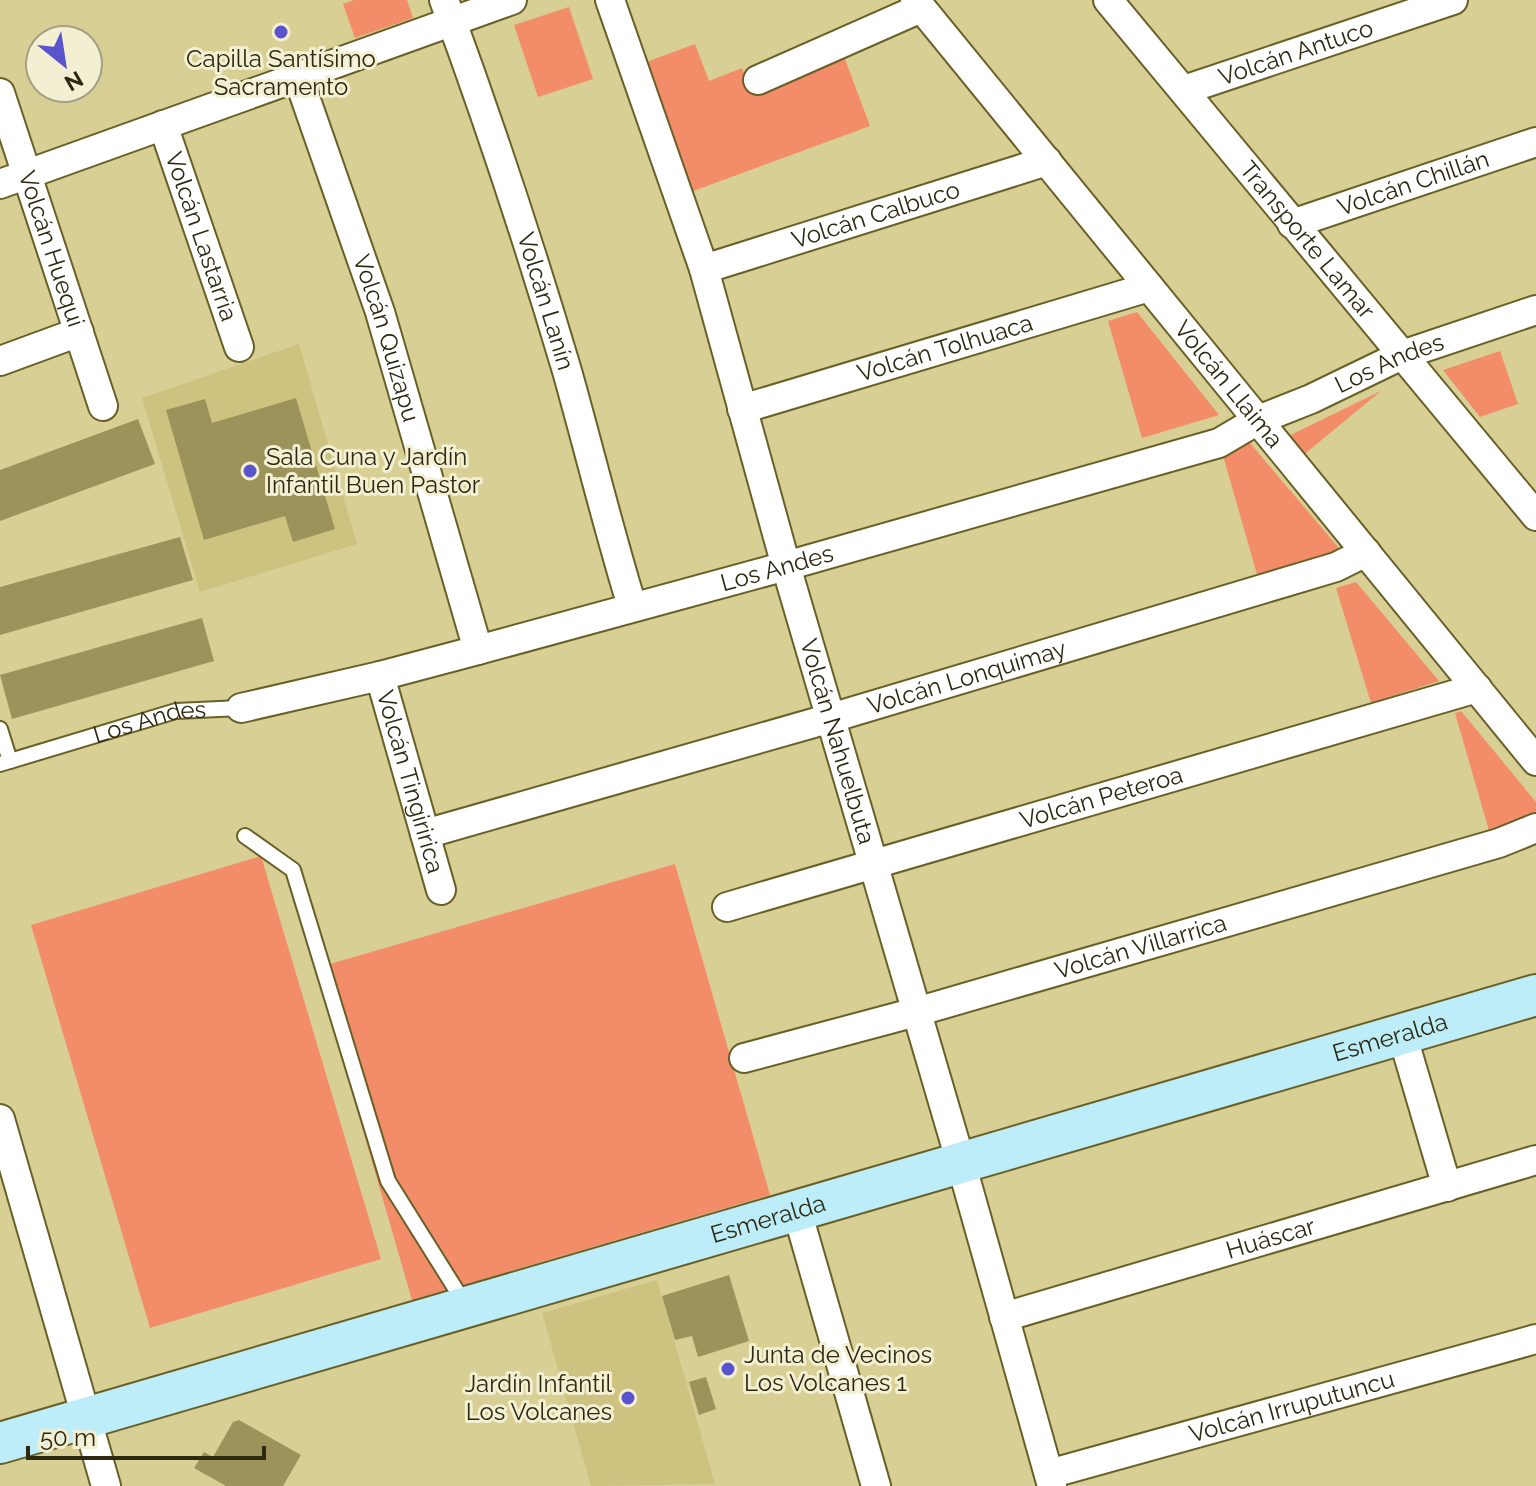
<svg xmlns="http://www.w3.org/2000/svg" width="1536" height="1486" font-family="Raleway,sans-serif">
<rect width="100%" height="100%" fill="#d8cf94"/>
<g fill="#cdc280">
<path d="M299,344L357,544L200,592L142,398Z"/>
<path d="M657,1280L715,1484L591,1486L542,1313Z"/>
</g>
<g fill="#f38c68">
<path d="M354,0H407L413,18L355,38L343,4Z"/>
<path d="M569,7L593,79L538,97L514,25Z"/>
<path d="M695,44L709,81L742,68L751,92L845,59L870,126L688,193L641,64Z"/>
<path d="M1137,312L1219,415L1142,438L1108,321Z"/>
<path d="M1500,351L1518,404L1480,417L1443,370Z"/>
<path d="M1381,391L1290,466L1272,444Z"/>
<path d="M1244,436L1349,560L1260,585L1220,445Z"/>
<path d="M1356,582L1439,681L1371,703L1336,588Z"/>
<path d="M1461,711L1536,802V821L1490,834L1455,713Z"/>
<path d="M261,856L381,1259L150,1328L31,925Z"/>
<path d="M675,864L770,1195L412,1300L316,968Z"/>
</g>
<g fill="#9c935b">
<path d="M296,398L335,529L293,542L285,516L204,540L166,410L205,399L212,423Z"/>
<path d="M138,419L155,464L0,521V470Z"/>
<path d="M180,537L193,580L0,635V587Z"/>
<path d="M202,618L214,661L12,719L0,675Z"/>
<path d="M729,1275L749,1341L698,1357L692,1336L675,1340L662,1296Z"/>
<path d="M706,1377L716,1409L699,1415L689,1382Z"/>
<path d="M239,1420L301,1455L283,1486H226L194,1468L204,1452L213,1457L233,1422Z"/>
</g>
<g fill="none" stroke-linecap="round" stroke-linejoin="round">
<g stroke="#696027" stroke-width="18">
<g id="lane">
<path d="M0,729L10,761"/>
<path id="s1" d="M0,764L176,711L241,708"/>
<path d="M245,836L293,870L388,1181L465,1304"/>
</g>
</g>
<g stroke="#696027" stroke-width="32">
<g id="street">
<path id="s2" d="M444,0C489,122 530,246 567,371C589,449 608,528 632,606"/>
<path id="s3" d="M610,0L704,269L786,566L961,1163L1052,1486"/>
<path id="s4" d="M915,0L1536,761"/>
<path id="s5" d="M1108,0L1536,516"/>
<path id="s6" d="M298,77L380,312L478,650"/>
<path d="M758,80L921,8"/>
<path id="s7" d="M1184,90L1453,0"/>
<path id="s8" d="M0,93L103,406"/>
<path id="s9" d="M163,125L239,347"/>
<path d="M0,184L512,0"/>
<path id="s10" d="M1292,224L1536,142"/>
<path id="s11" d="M704,269L1047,161"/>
<path d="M0,361L79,332"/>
<path id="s12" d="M742,409L1149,287"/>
<path id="s13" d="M380,676L441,890"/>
<path id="s14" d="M241,708L380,676L478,650L786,566L1219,443L1258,420L1311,399L1402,355L1536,310"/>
<path id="s15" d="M425,834L831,718L1336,567L1366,552"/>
<path id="s16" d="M727,907L1477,688"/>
<path d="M1402,1034L1447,1187"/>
<path id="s17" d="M744,1058L916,1012L1499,843L1536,828"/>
<path d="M0,1119L106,1486"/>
<path d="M797,1211L876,1486"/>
<path id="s18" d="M1004,1317L1536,1160"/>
<path id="s19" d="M1049,1474L1536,1339"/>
</g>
</g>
<g stroke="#696027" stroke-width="44">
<g id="secondary">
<path id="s20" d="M0,1443L1536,995"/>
</g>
</g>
<use href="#lane" stroke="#fff" stroke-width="14"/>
<use href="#street" stroke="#fff" stroke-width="28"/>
<use href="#secondary" stroke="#bcedf8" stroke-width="40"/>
</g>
<g fill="#5954cc" stroke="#f3efd2" stroke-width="3">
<circle cx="281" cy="32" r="8"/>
<circle cx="250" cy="471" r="8"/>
<circle cx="728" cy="1369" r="8"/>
<circle cx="628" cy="1398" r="8"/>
</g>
<g text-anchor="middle" stroke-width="6" stroke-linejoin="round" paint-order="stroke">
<g font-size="24" fill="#2d2911" stroke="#f3efd2">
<text dy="8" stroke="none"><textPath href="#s7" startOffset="118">Volcán Antuco</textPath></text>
<text dy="8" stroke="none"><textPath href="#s10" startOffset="128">Volcán Chillán</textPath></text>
<text dy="8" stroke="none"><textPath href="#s11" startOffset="180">Volcán Calbuco</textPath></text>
<text dy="8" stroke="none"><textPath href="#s9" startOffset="118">Volcán Lastarria</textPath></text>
<text dy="8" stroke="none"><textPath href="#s5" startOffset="312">Transporte Lamar</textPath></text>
<text dy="8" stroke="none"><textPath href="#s8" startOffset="164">Volcán Huequi</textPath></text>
<text dy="8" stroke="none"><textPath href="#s2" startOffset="318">Volcán Lanín</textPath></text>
<text dy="8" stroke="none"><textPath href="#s6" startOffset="276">Volcán Quizapu</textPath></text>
<text dy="8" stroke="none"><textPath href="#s12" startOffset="212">Volcán Tolhuaca</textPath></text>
<text dy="8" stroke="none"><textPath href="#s14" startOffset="1202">Los Andes</textPath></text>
<text dy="8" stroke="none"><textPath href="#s4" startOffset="496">Volcán Llaima</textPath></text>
<text dy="8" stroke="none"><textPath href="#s14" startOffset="554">Los Andes</textPath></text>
<text dy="8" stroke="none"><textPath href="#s15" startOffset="564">Volcán Lonquimay</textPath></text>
<text dy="8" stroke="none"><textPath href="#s1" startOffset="156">Los Andes</textPath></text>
<text dy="8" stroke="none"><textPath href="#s3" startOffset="776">Volcán Nahuelbuta</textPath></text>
<text dy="8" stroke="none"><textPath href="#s13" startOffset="110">Volcán Tingiririca</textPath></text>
<text dy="8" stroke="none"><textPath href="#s16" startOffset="390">Volcán Peteroa</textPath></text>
<text dy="8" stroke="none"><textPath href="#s17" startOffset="412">Volcán Villarrica</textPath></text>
<text dy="8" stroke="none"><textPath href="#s20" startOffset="1448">Esmeralda</textPath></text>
<text dy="8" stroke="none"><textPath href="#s20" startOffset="800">Esmeralda</textPath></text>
<text dy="8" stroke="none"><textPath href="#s18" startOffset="278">Huáscar</textPath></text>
<text dy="8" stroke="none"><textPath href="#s19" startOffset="252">Volcán Irruputuncu</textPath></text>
</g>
<g font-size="24" fill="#2d2911" stroke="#f3efd2" text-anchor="start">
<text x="281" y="67" text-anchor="middle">Capilla Santísimo<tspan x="281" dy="28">Sacramento</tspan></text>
<text x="266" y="465">Sala Cuna y Jardín<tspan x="266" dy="28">Infantil Buen Pastor</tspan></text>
<text x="744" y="1363">Junta de Vecinos<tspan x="744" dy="28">Los Volcanes 1</tspan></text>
<text x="612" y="1392" text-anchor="end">Jardín Infantil<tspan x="612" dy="28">Los Volcanes</tspan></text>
</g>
</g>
<g transform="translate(64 64) rotate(150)"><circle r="38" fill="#f3efd2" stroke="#a4a085" stroke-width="2"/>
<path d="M0-6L14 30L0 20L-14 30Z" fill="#5954cc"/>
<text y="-12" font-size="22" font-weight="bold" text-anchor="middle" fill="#2d2911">N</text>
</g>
<path d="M28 1446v12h236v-12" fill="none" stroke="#2d2911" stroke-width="4"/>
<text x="40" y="1446" font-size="24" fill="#2d2911" stroke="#f3efd2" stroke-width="6" paint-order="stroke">50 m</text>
</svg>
